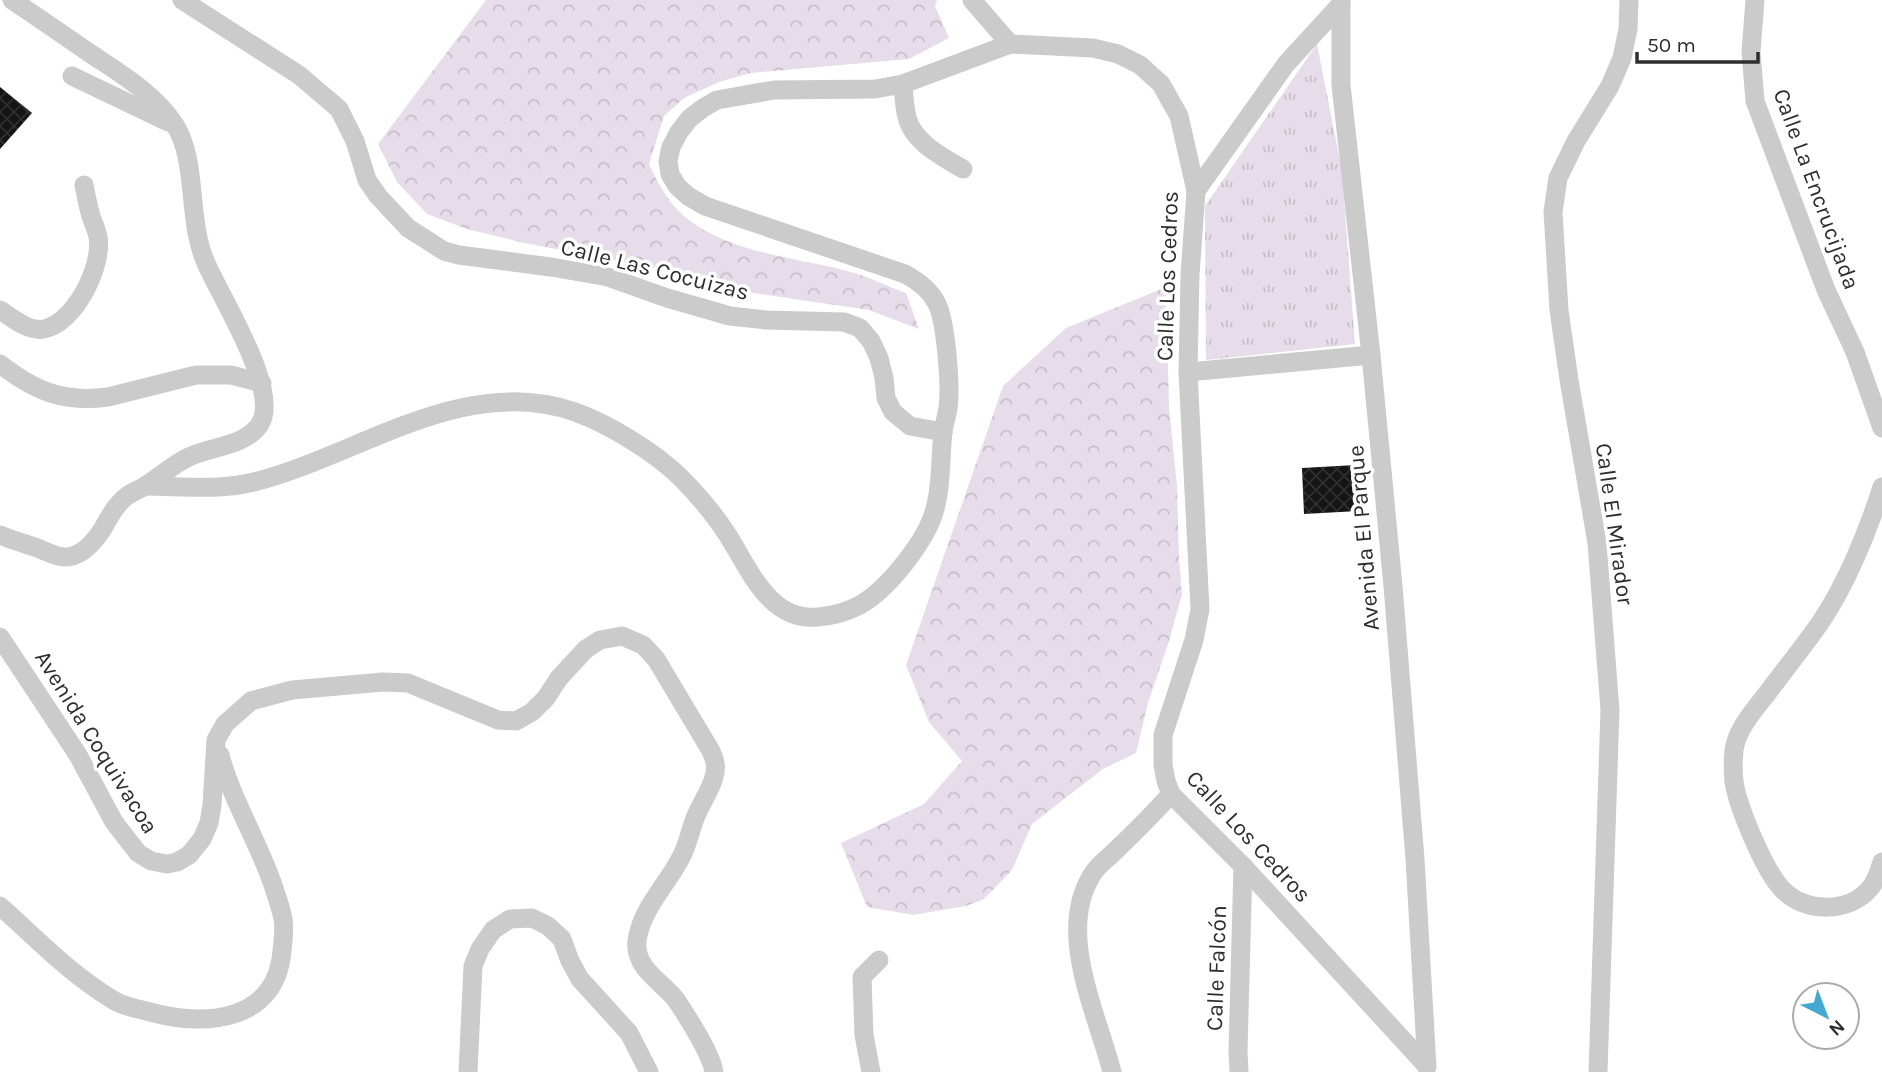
<svg xmlns="http://www.w3.org/2000/svg" width="1882" height="1072" font-family="Karla,sans-serif">
<defs>
<pattern id="forest-crowns" width="20" height="18" patternUnits="userSpaceOnUse" patternTransform="scale(1.75)"><rect width="20" height="18" fill="#e7ddea"/><path d="M2 6a3 3 0 1 1 6 0M12 15a3 3 0 1 1 6 0" fill="none" stroke="#c6bec9"/></pattern>
<pattern id="park-tufts" width="24" height="20" patternUnits="userSpaceOnUse" patternTransform="scale(1.75)"><rect width="24" height="20" fill="#e7ddea"/><path d="M3 7l-1-3M5 7V3M7 7l1-3M15 17l-1-3M17 17v-4M19 17l1-3" fill="none" stroke="#c6bec9"/></pattern>
<pattern id="building-cross-hatch" width="8" height="8" patternUnits="userSpaceOnUse" patternTransform="scale(1.75)"><rect width="8" height="8" fill="#151515"/><path d="M0 0l8 8M0 8l8-8" fill="none" stroke="#2f2f2f"/></pattern>
</defs>
<rect width="100%" height="100%" fill="#fff"/>
<g fill="url(#forest-crowns)">
<path d="M486,0H937L935,6L949,38L909,59L751,73L719,82L684,98L664,116L649,164C659,185 669,205 689,220C738,257 805,257 861,275C876,280 891,288 906,293L919,329L869,310L740,291L663,270L520,242L467,229L427,214L397,182L378,144Z"/>
<path d="M1166,287L1169,408L1177,486L1179,558L1182,594L1169,641L1148,703L1136,753L1103,769L1032,824L1012,870L984,899L966,906L913,915L867,907L841,843L924,804L962,761L929,722L906,665L1003,386L1066,328Z"/>
</g>
<path fill="url(#park-tufts)" d="M1317,44L1342,171L1355,344L1206,360L1205,206Z"/>
<g fill="url(#building-cross-hatch)">
<path d="M0,87L32,113L0,149Z"/>
<path d="M1356,465L1358,511L1304,514L1302,468Z"/>
</g>
<g fill="none" stroke-linecap="round" stroke-linejoin="round">
<g stroke="#cbcbcb" stroke-width="19">
<path d="M182,0L299,75L339,109L355,141L367,180L378,196L408,228L444,251L459,255L551,267L608,277L667,298L730,316L766,320L844,322L860,328L871,341L879,358L884,378L886,398L893,412L910,426L943,432"/>
<path d="M972,0L1010,44"/>
<path d="M1341,0V85L1371,355L1393,586L1415,859L1427,1067"/>
<path d="M1755,0L1751,52L1755,101L1826,290L1855,352L1882,428"/>
<path d="M72,76L168,122"/>
<path d="M903,84C904,95 904,106 907,117C913,142 942,157 963,169"/>
<path d="M1196,191L1286,64L1341,4"/>
<path d="M0,310C12,318 29,332 44,329C75,323 103,266 98,237C97,230 93,223 91,216C88,206 86,195 84,185"/>
<path d="M0,364C35,391 63,403 108,397L196,375H231L262,383"/>
<path d="M1188,372L1371,355"/>
<path d="M146,486C181,486 219,491 254,482C358,456 463,373 575,412C609,424 656,453 681,478C698,495 714,514 727,534C749,568 769,622 818,617C831,616 846,612 858,606C887,591 927,540 935,509C942,483 940,458 943,432C944,424 947,416 948,408C951,387 946,319 936,302C929,289 918,281 905,274L705,206L688,196L677,186L670,174L668,161L671,147L679,132L689,119L703,108L717,100L774,90L875,89L903,84L1010,44L1093,48L1118,54L1140,65L1161,84L1179,116L1196,191L1190,275L1188,372L1200,609L1194,640L1163,735V765L1166,781L1171,794L1243,866L1426,1065"/>
<path d="M1882,487C1868,531 1846,585 1820,623C1804,646 1786,668 1769,691C1756,708 1737,728 1734,750C1733,760 1733,772 1734,782C1738,807 1764,870 1782,889C1804,913 1850,914 1871,887C1877,879 1879,871 1882,862"/>
<path d="M0,535C11,540 23,543 35,547C43,550 56,557 65,557C81,557 94,542 102,530C109,518 115,505 127,496C132,492 139,490 145,486C160,477 173,464 189,457C211,446 245,447 260,424C281,391 220,296 206,263C187,222 198,161 175,125C155,94 121,74 91,54C65,36 39,18 12,0"/>
<path d="M0,637L78,755L114,822L138,853L151,861L167,864L177,862L189,855L202,839L209,823L212,805L216,740L225,724L251,701L292,690L383,682L408,683L498,720L516,721L532,712L546,698L559,678L586,649L600,640L622,636L643,645L656,659L711,751C715,760 717,767 714,777C710,792 699,806 694,821C689,835 687,848 679,861C665,887 641,910 637,941C634,969 663,982 677,1001C688,1018 711,1053 714,1072"/>
<path d="M0,906C37,939 72,976 115,1001C125,1007 139,1009 150,1012C206,1027 276,1022 282,951C283,940 285,929 283,919C281,908 277,898 274,888C259,842 232,801 220,755"/>
<path d="M468,1072L473,966L480,949L493,930L510,919L532,918L548,926L562,939L570,961L580,979L629,1033L649,1072"/>
<path d="M871,1072L864,1035L862,977L879,960"/>
<path d="M1112,1072C1097,1013 1056,932 1092,875C1097,866 1107,859 1114,852C1134,833 1153,814 1171,794"/>
<path d="M1239,1072L1238,1051L1243,866"/>
<path d="M1598,1072L1610,710L1597,543L1569,380L1559,310L1553,212L1558,178L1576,141L1610,86L1622,58L1628,29L1629,0"/>
</g>
</g>
<g text-anchor="middle" stroke-width="7" stroke-linejoin="round" paint-order="stroke">
<g font-size="23" fill="#2e2e2e" stroke="#fff">
<text transform="translate(1817 189) rotate(70)" y="8">Calle La Encrucijada</text>
<text transform="translate(655 269) rotate(14)" y="8">Calle Las Cocuizas</text>
<text transform="translate(1167 276) rotate(-88)" y="8">Calle Los Cedros</text>
<text transform="translate(1615 524) rotate(82)" y="8">Calle El Mirador</text>
<text transform="translate(1363 538) rotate(-95)" y="8">Avenida El Parque</text>
<text transform="translate(97 742) rotate(58)" y="8">Avenida Coquivacoa</text>
<text transform="translate(1249 836) rotate(47)" y="8">Calle Los Cedros</text>
<text transform="translate(1216 968) rotate(-88)" y="8">Calle Falcón</text>
</g>
</g>
<g transform="translate(1826 1016) rotate(138)"><circle r="33" fill="#ffffff" stroke="#ababab" stroke-width="2"/>
<path d="M0-5L12 26L0 18L-12 26Z" fill="#44a9d1"/>
<text y="-10" font-size="19" font-weight="bold" text-anchor="middle" fill="#2e2e2e">N</text>
</g>
<path d="M1637 52v10h121v-10" fill="none" stroke="#2e2e2e" stroke-width="3.5"/>
<text x="1647" y="52" font-size="21" fill="#2e2e2e" stroke="#ffffff" stroke-width="5" paint-order="stroke">50 m</text>
</svg>
